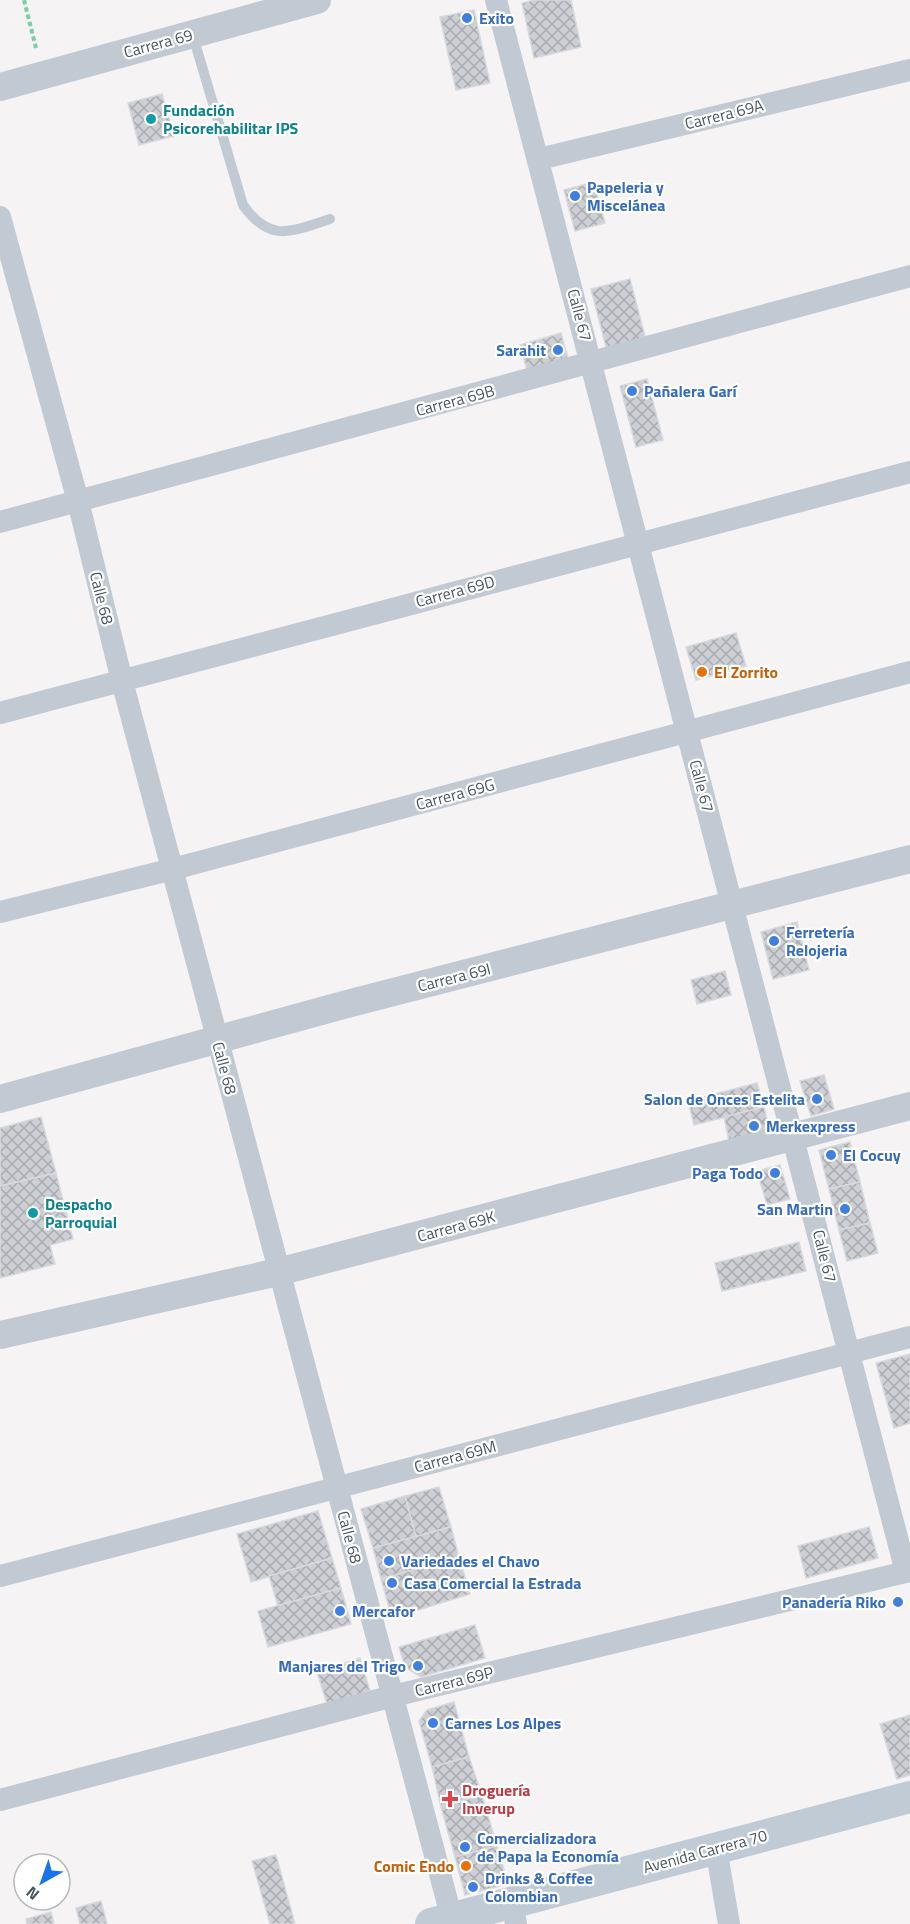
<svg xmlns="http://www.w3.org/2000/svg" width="910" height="1924" font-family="'Titillium Web',sans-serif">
<defs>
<pattern id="building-cross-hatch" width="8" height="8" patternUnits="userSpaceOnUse" patternTransform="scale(1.5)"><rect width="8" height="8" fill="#cdcfd5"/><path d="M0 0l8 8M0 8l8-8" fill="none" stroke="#a8abb0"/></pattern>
</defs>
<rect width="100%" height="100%" fill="#f5f3f3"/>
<g fill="url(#building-cross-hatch)" stroke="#d7d9de" stroke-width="1.5">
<path d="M534,0H571L581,47L534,58L522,3Z"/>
<path d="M474,10L490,83L456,90L440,17Z"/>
<path d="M162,94L174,136L139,145L128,103Z"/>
<path d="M594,182L605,223L575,231L564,190Z"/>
<path d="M630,279L646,340L607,351L591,289Z"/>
<path d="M561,333L568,358L527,370L520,345Z"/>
<path d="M647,379L663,440L636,447L620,386Z"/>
<path d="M736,633L746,666L696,680L686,647Z"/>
<path d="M797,922L809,970L773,979L761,932Z"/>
<path d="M725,971L731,995L697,1004L691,980Z"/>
<path d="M824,1075L834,1109L811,1116L800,1081Z"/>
<path d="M757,1083L764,1107L694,1125L688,1101Z"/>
<path d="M764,1107L770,1132L729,1141L724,1117Z"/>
<path d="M41,1117L56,1173L0,1186V1128Z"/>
<path d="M850,1142L860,1182L829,1189L819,1150Z"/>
<path d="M780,1165L790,1199L767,1205L757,1171Z"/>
<path d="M56,1173L73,1239L50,1245L55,1264L0,1278V1186Z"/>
<path d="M860,1182L870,1223L839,1230L829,1189Z"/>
<path d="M870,1223L878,1253L847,1261L839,1230Z"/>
<path d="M799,1242L806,1271L722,1291L715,1263Z"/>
<path d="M910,1354V1423L894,1428L876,1363Z"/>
<path d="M439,1487L451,1527L416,1537L405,1496Z"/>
<path d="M405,1496L416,1537L373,1548L361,1509Z"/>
<path d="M318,1511L332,1558L251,1582L237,1534Z"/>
<path d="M451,1527L459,1557L381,1579L373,1548Z"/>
<path d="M869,1527L878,1558L806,1578L798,1546Z"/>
<path d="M459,1557L470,1594L392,1618L381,1579Z"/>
<path d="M332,1558L341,1588L278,1606L269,1576Z"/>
<path d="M341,1588L351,1624L268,1647L258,1611Z"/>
<path d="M475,1625L485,1658L421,1677L405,1667L399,1647Z"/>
<path d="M360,1658L370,1691L327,1704L317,1672Z"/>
<path d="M454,1702L469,1757L432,1767L419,1721L427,1710Z"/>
<path d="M910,1715V1775L897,1779L880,1724Z"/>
<path d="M469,1757L482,1795L441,1807L432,1767Z"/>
<path d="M482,1795L497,1846L455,1857L441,1807Z"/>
<path d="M497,1846L508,1884L465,1895L455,1857Z"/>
<path d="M276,1855L295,1924H270L252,1861Z"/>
<path d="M101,1901L107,1924H80L76,1908Z"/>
<path d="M51,1912L54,1924H27L26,1919Z"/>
</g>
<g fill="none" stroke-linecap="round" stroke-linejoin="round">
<path stroke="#7ad0a6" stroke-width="4" stroke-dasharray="4.5 3" stroke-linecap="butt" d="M24,0L36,48"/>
<path stroke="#c1cad2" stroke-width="10" d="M193,36L243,205C270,243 290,232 330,219"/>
<g stroke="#c1cad2" stroke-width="22">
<path d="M496,0L906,1572"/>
<path d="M539,159L910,70"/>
<path d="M0,217L78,501L122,681L452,1919"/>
<path d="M0,522L910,276"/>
<path d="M0,713L910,472"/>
<path d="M0,912L173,869L910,672"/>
<path d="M0,1576L910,1337"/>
<path d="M0,1800L393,1696L910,1571"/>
<path d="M716,1848L729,1924"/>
<path d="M512,1902L516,1924"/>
</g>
<g stroke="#c1cad2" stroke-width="28">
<path d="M0,87L317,0"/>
<path d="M0,1099L347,1004L910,859"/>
<path d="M0,1335L278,1272L910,1106"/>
</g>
<path stroke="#c1cbd6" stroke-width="32" d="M431,1924L910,1797"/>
</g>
<g fill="#3f7fe0" stroke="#fff" stroke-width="2">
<circle cx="467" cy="18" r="6"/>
<circle cx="575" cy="196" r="6"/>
<circle cx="558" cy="350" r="6"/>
<circle cx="632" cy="391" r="6"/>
<circle cx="774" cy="941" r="6"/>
<circle cx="817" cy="1099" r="6"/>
<circle cx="754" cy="1126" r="6"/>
<circle cx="831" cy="1155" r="6"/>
<circle cx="775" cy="1173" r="6"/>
<circle cx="845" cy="1209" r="6"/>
<circle cx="389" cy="1561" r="6"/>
<circle cx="392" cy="1583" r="6"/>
<circle cx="898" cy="1602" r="6"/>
<circle cx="340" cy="1611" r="6"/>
<circle cx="418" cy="1666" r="6"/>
<circle cx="433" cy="1723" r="6"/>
<circle cx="465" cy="1847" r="6"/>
<circle cx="473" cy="1887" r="6"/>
</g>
<g fill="#0f9aa8" stroke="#fff" stroke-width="2">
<circle cx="151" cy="119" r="6"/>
<circle cx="33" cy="1213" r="6"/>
</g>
<g fill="#e8710a" stroke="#fff" stroke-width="2">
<circle cx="702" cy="672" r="6"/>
<circle cx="466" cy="1866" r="6"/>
</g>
<path fill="#e0444e" stroke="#fff" stroke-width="2" d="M447 1790h6v6h6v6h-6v6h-6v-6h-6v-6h6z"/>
<g text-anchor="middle" stroke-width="4.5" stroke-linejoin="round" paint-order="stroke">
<g font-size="16" font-weight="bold" fill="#366cbe" stroke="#fff" text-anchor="start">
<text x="479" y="24">Exito</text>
<text x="587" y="193">Papeleria y<tspan x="587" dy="18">Miscelánea</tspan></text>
<text x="546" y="356" text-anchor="end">Sarahit</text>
<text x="644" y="397">Pañalera Garí</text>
<text x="786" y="938">Ferretería<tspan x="786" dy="18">Relojeria</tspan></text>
<text x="805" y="1105" text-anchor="end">Salon de Onces Estelita</text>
<text x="766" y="1132">Merkexpress</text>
<text x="843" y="1161">El Cocuy</text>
<text x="763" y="1179" text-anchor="end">Paga Todo</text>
<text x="833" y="1215" text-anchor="end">San Martin</text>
<text x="401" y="1567">Variedades el Chavo</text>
<text x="404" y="1589">Casa Comercial la Estrada</text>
<text x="886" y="1608" text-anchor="end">Panadería Riko</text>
<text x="352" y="1617">Mercafor</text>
<text x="406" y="1672" text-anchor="end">Manjares del Trigo</text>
<text x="445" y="1729">Carnes Los Alpes</text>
<text x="477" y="1844">Comercializadora<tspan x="477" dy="18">de Papa la Economía</tspan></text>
<text x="485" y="1884">Drinks &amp; Coffee<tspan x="485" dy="18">Colombian</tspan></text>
</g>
<g font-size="16" fill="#4a5661" stroke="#fff">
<text transform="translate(158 43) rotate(-15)" y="6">Carrera 69</text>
<text transform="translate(724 114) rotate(-14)" y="6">Carrera 69A</text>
<text transform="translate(580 315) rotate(75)" y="6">Calle 67</text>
<text transform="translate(455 400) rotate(-15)" y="6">Carrera 69B</text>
<text transform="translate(455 591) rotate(-15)" y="6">Carrera 69D</text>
<text transform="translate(102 598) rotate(76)" y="6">Calle 68</text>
<text transform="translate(702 786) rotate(75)" y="6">Calle 67</text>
<text transform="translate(455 794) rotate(-15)" y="6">Carrera 69G</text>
<text transform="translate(454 977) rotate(-14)" y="6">Carrera 69I</text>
<text transform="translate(225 1068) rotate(75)" y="6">Calle 68</text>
<text transform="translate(456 1226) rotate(-15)" y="6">Carrera 69K</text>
<text transform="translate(825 1256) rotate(76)" y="6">Calle 67</text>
<text transform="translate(455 1456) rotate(-15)" y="6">Carrera 69M</text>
<text transform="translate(350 1537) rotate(75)" y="6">Calle 68</text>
<text transform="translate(454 1681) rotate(-14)" y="6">Carrera 69P</text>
<text transform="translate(705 1851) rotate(-15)" y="6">Avenida Carrera 70</text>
</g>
<g font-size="16" font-weight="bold" fill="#0d838f" stroke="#fff" text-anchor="start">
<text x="163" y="116">Fundación<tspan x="163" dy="18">Psicorehabilitar IPS</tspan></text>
<text x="45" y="1210">Despacho<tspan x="45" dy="18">Parroquial</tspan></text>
</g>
<g font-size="16" font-weight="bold" fill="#c56008" stroke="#fff" text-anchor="start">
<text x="714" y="678">El Zorrito</text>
<text x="454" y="1872" text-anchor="end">Comic Endo</text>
</g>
<g font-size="16" font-weight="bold" fill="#be3a42" stroke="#fff" text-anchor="start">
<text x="462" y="1796">Droguería<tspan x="462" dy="18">Inverup</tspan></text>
</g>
</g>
<g transform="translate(42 1882) rotate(220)"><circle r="28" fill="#ffffff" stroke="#b7bbc0" stroke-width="1.5"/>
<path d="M0-4.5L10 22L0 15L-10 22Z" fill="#1a73e8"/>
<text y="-9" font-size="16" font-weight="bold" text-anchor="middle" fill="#4a5661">N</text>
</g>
</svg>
